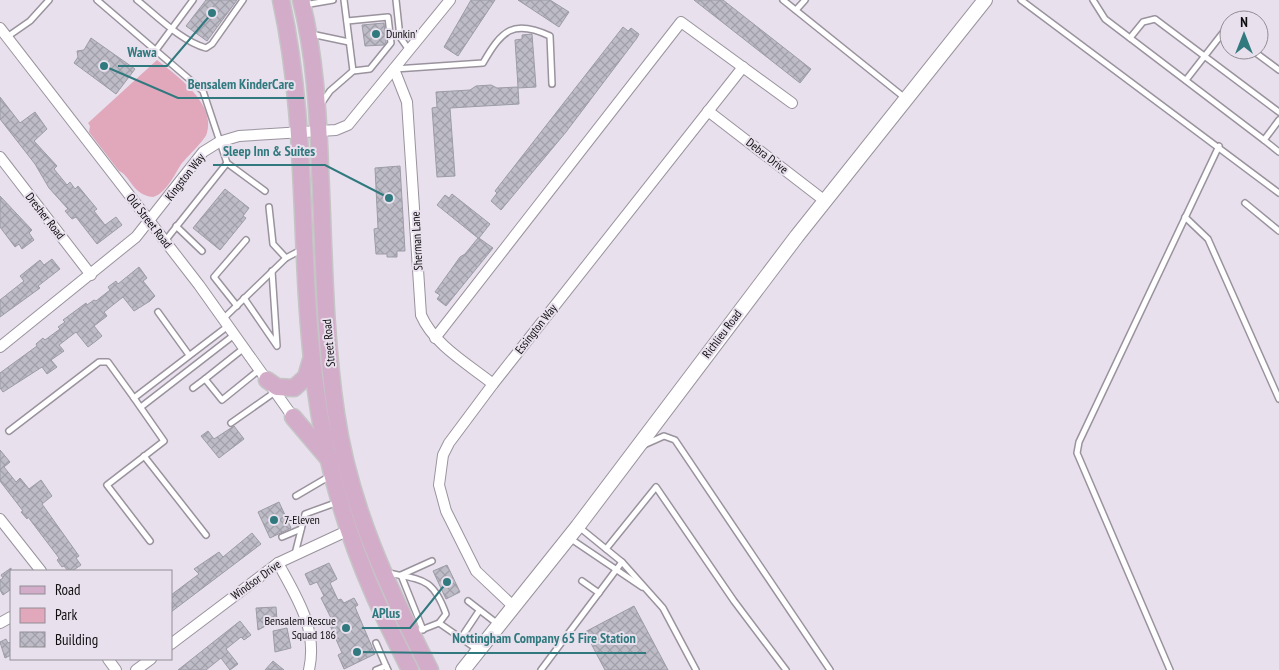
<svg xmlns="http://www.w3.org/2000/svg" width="1279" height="670" font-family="'PT Sans Narrow',sans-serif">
<defs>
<pattern id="building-cross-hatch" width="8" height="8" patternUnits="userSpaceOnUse" patternTransform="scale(1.25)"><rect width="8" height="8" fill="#bdbcc7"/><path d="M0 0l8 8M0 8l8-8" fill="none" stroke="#a1a0aa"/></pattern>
</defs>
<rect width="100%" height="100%" fill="#e8e1ed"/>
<path fill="#e1a8bb" d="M157,60C176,75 216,103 207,133C204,142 186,157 180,166C174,176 165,194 153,197C132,195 131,176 119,171L89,132L90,126L88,123Z"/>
<g fill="url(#building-cross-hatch)" stroke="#9c9ba6">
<path d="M206,0H237L207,41L186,26Z"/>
<path d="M471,0H495L458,56L444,47Z"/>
<path d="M518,0H550L569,12L559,27Z"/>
<path d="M694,0H723L811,69L800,83Z"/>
<path d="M384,23L386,42L384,45L365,46L362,25Z"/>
<path d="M623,27L628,31L631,28L639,34L637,38L566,132L501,210L491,201L497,193L495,191Z"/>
<path d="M532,34L536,87L518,88L519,104L450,108L455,176L437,177L432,108L437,107L436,92L470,90L476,86L491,85L497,88L518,87L515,40L522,39V35Z"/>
<path d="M91,38L135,69L116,94L74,63L78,57L77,51L84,50Z"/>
<path d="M0,97L20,123L35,112L47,129L34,141L57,166L54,169L67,185L70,182L75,189L78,186L97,209L94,211L105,225L116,217L122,225L97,244L76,217L72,219L65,211L68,209L49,188L35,164L0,119Z"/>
<path d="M400,166L405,251H397V257H387V254H376L374,229L378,228L375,168Z"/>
<path d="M225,189L249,208L243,216L246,218L220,250L193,228Z"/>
<path d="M452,194L490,224L479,238L493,248L446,306L437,299L440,295L435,292L460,257L465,254L478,238L437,205L445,195L449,198Z"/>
<path d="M0,196L32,230L29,233L34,240L22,249L19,244L15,247L0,227Z"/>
<path d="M52,259L60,269L38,286L40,288L0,317V300L24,281L20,276L40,260L44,265Z"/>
<path d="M139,267L147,278L143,281L155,296L150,301L134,311L123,297L104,312L107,316L94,326L102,336L96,341L88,347L76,332L59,345L64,351L51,360L57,367L47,374L42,367L3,392L0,388V373L37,346L36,344L43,338L45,340L60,329L58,327L65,322L63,320L86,303L87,305L94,300L96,301L110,290L108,287L116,281L118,284Z"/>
<path d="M234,426L244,439L219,458L201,436L208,431L214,439Z"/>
<path d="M0,450L10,462L4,467L16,482L20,478L29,489L41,480L52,496L42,504L79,556L76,558L81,565L72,571H68L64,566L62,567L57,560L59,558L28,517L27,519L21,512L23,511L0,481Z"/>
<path d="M279,502L291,528L270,538L258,512Z"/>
<path d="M252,533L261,544L171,612V595L199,574L194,569L219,552L223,557Z"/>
<path d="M329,563L337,579L330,583L338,600L341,599L344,603L354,598L358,605L355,607L375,654L344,669L338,655L342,653L329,623L333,622L321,598L324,596L317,582L310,585L305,574Z"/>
<path d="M447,565L460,592L446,599L433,571Z"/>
<path d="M11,568V592L10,590L3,595L0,590V580L3,578L1,575Z"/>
<path d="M634,606L668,670H605L585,632Z"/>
<path d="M276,607L277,620L258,630L256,608Z"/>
<path d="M240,621L251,635L244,640L241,637L226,649L238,664L230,670L221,658L206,670H178Z"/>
<path d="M287,628L291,648L275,652L273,631Z"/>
<path d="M6,639L8,643L11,642V655L5,658L0,642Z"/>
<path d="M273,661L284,670H265Z"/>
</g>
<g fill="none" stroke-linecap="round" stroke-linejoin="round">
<g stroke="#9a939e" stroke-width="8">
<g id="service">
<path d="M97,0L203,91L227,163L265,191"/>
<path d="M137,0C157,16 181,41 206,48L212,44L243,0"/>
<path d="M344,0L353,71"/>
<path d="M396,0L400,37L409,50"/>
<path d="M783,0L905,98"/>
<path d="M1021,0L1279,193"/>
<path d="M1093,0L1105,19L1264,140L1279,120"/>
<path d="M304,5L333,0"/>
<path d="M796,10L805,0"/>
<path d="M311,34L349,42"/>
<path d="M7,37L30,21L49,0"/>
<path d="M1130,38L1143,22L1155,19L1279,112"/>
<path d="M156,50L193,0"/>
<path d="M1252,50L1279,70"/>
<path d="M395,69L483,63C502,30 513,19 550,36L552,84"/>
<path d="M1186,80L1225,30L1229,33"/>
<path d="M321,104L330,91L353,71L370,69L391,43L388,17L347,21"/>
<path d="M1264,140L1279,152"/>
<path d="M1245,203L1279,231"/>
<path d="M269,207L273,244L286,258"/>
<path d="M1185,217L1208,239L1279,399"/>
<path d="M176,226L202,251"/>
<path d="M165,241L227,163"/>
<path d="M244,298L277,346L272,271"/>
<path d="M237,306L214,277L246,240"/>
<path d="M158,312L189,355"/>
<path d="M223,319L286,258L301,250"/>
<path d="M244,348L205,379L222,400L259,370"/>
<path d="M193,388L205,379"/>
<path d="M134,398L164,441L107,485L150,541"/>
<path d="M141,407L234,335"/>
<path d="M231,423L275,392"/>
<path d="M9,431L99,362H108L134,398L228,326"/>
<path d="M646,444L664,436L675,440L830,670"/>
<path d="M144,456L206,535"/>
<path d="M296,496L330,476"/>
<path d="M579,527L622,562L663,608L696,670"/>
<path d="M282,537L301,529"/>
<path d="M571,539L642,587"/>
<path d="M606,549L656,487L734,601L786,670"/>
<path d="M295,554L305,514L338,502"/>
<path d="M388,573C423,580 433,578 446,614L439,623"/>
<path d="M582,581L599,593"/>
<path d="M468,601L499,625"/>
<path d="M421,630L439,623L478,650"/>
<path d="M423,630L401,575L432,561"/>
<path d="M461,638L479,611"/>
<path d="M376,643L386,666"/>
<path d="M376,670L386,666L388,670"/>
<path d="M541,670L622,562"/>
<path d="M1170,670L1077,453L1079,442L1219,146"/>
</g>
</g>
<g stroke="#9a939e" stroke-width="12">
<g id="minor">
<path d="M0,28L199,285L293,417"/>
<path d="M394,69L407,102L421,315C434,345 468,364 493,384"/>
<path d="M708,111L825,201"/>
<path d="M0,157L91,275"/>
<path d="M435,338L681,22L792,103"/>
<path d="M0,347L136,237L203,152L219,142L239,136L336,130L348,125L450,0"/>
<path d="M0,519L41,571"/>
<path d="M278,563C297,598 318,629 309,670"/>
<path d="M514,607L476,571L446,511L439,485L443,455L449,443L493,384L743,67"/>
<path d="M0,623L11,617"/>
<path d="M171,644L278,563L349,530"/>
<path d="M108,659L116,670"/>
<path d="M136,670L151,659"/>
</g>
</g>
<g stroke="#9a939e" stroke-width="16">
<path id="secondary" d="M463,670L578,526L797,236L985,0"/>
</g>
<g stroke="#c6c5c6" stroke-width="19">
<g id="primary">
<path d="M281,0C309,127 298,256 315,384C324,455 345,529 374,595C385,620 398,645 410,670"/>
<path d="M301,0C315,55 318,112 320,168C324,250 324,332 336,413C349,505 388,588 430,670"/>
<path d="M267,380L277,387L294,388L306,377L311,360"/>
<path d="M293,417L327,457"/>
</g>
</g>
<use href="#service" stroke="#fff" stroke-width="5"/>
<use href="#minor" stroke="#fff" stroke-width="10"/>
<use href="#secondary" stroke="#fff" stroke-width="14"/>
<use href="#primary" stroke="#d3acca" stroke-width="16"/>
</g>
<g fill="#30797e" stroke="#e8e1ed" stroke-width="2">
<circle cx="376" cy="34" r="5"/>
<circle cx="274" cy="520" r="5"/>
<circle cx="346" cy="628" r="5"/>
</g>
<g text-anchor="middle" stroke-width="4" stroke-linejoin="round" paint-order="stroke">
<g font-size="12" fill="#100e11" stroke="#e8e1ed" text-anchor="start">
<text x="386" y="38">Dunkin'</text>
<text x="284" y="524">7-Eleven</text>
<text x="336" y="625" text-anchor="end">Bensalem Rescue<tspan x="336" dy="14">Squad 186</tspan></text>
</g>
<g font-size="12" fill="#100e11" stroke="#e8e1ed">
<text transform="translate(767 156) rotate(38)" y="4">Debra Drive</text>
<text transform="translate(185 177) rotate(-52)" y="4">Kingston Way</text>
<text transform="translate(45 216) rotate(52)" y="4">Dresher Road</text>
<text transform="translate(149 221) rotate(52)" y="4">Old Street Road</text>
<text transform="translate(417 241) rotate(-93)" y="4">Sherman Lane</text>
<text transform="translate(536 329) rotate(-52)" y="4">Essington Way</text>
<text transform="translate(722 334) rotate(-53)" y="4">Richlieu Road</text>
<text transform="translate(329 343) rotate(-95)" y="4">Street Road</text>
<text transform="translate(256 580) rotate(-36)" y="4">Windsor Drive</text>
</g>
</g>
<path fill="none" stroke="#30797e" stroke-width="2" d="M212 13L167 66H118M104 66L178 98H304M389 198L325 165H213M447 582L410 628H362M357 652L442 653H646"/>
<g fill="#30797e" stroke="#e8e1ed" stroke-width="2">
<circle cx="212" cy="13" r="5"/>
<circle cx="104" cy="66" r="5"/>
<circle cx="389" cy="198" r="5"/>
<circle cx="447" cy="582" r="5"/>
<circle cx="357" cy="652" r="5"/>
</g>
<g font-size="14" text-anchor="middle" font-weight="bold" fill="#30797e" stroke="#e8e1ed" stroke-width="4" stroke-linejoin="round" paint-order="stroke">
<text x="142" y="57">Wawa</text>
<text x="241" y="89">Bensalem KinderCare</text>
<text x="269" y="156">Sleep Inn &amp; Suites</text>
<text x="386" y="618">APlus</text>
<text x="544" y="643">Nottingham Company 65 Fire Station</text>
</g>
<rect x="10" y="570" width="162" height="90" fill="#e8e1ed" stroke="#928d95"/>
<rect x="20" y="586" width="25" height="8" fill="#d3acca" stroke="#928d95"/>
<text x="55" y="595" font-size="15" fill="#100e11">Road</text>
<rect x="20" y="608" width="25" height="15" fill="#e1a8bb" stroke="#928d95"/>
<text x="55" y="620" font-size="15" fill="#100e11">Park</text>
<rect x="20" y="632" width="25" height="15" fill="url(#building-cross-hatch)" stroke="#928d95"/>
<text x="55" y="645" font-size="15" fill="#100e11">Building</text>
<g transform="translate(1244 35)"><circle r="24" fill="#e8e1ed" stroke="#928d95"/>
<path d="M0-4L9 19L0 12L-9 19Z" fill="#30797e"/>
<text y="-8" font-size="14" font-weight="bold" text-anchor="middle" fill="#100e11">N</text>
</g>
</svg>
